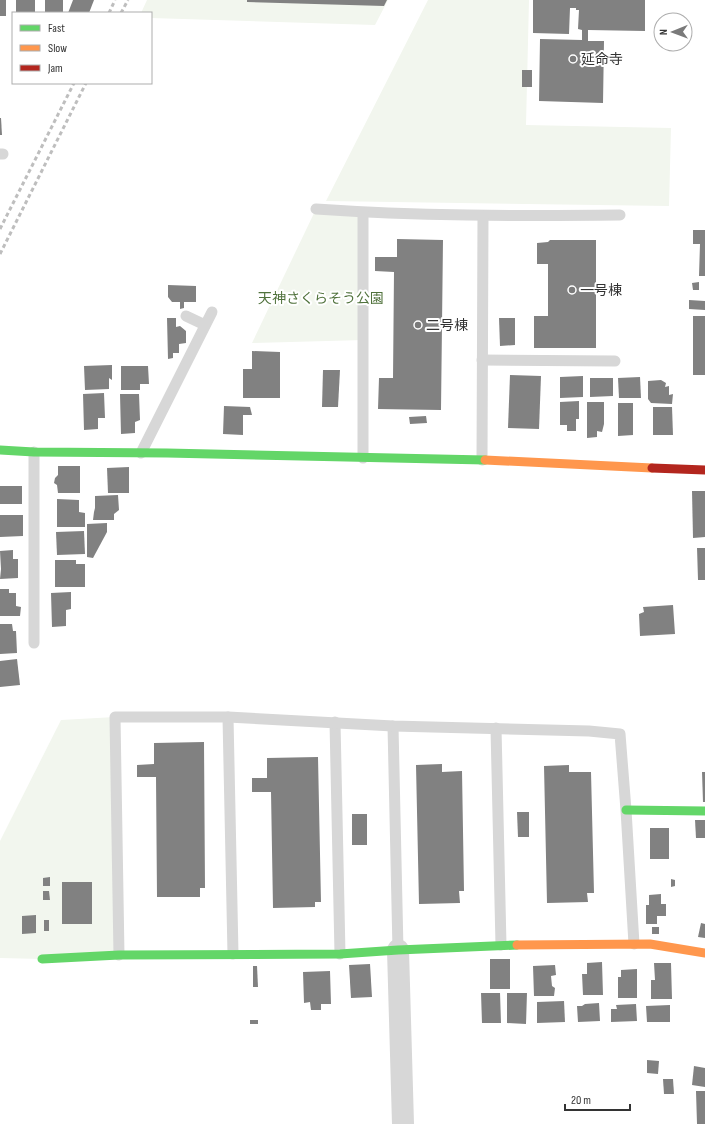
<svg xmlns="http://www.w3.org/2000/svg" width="705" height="1124" font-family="'Sofia Sans Condensed','Noto Sans JP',sans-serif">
<rect width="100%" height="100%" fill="#fff"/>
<g fill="#f2f6ee">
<path d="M147,0H388L375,25L151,18V13H141Z"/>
<path d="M428,0H529L526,125L671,128L669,206L326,201Z"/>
<path d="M316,209L363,213L364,340L252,343Z"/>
<path d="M115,717L119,955L42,959L0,958V841L61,720Z"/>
</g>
<g fill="#818181">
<rect x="0" y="0" width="6" height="16"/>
<rect x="16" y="0" width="19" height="13"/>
<rect x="45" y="0" width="18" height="13"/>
<path d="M73,0H94L89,13H68Z"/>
<path d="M247,0H387L384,6L247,2Z"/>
<path d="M533,0H645V31L588,30V41H604L603,103L539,101L540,39L582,40V30L578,29L579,10H576V8H570L569,34L533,33Z"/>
<rect x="522" y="70" width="10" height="17"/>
<path d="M0,118H1L2,135H0Z"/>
<path d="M693,230H705V276H699L700,244H693Z"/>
<path d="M397,239L443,240L441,410L378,409L379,378H393L394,272L375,271V257H397Z"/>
<path d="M550,240H596V348H534V316H548V264H537V243L548,242Z"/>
<path d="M699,282V290H693L692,283Z"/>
<path d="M168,285L196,286V302H184V308L180,309V302H172L168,297Z"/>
<path d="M689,300L705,301V310L689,309Z"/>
<rect x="693" y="316" width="12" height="59"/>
<path d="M167,318H176V327L180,326L186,331V343L179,344V353H173V358L168,359Z"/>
<path d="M499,318H515V345L500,346Z"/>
<path d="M252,351L280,352V398H243V369H252Z"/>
<path d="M112,365V380L109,378V389L85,390L84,366Z"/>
<path d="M121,366H148L149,384H140V390H121Z"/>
<path d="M323,370H340L338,407H322Z"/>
<path d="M510,375L541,376L539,429L508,428Z"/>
<path d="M583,376V397L560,398V377Z"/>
<path d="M640,377L641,398H619L618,378Z"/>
<path d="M590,378H613V396L590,397Z"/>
<path d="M661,380L666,383L665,387L669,386V395L673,394L672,404L651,403L648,399V381Z"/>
<path d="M104,393L105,418H98V429L84,430L83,394Z"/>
<path d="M120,394H139L140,420L135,422V433L121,434Z"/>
<path d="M579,401V419H576V431H567V425H560V402Z"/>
<path d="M587,402H604V424L602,432L597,431V437L587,438Z"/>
<path d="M618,403H633V435L618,436Z"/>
<path d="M224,406L250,407L252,415H243V435L223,434Z"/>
<path d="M653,407H672L673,435H653Z"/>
<path d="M426,416L427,423L410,424L409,417Z"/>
<path d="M58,466H80V493H58L57,485L54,483L55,478L58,475Z"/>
<path d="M129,467V493H108L107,468Z"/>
<rect x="0" y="486" width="22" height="18"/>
<path d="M692,491H705V537L693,538Z"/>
<path d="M118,495L119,510L114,514V520H93L94,512L95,508V496Z"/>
<path d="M57,499L79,500V512L85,513V527H57Z"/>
<path d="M0,515H23V536L0,537Z"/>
<path d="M107,523V532L93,558L87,557V524Z"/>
<path d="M84,531L85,554L57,555L56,532Z"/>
<path d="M697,548H705V580H698Z"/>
<path d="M13,550V559H18V578L0,579L1,569L0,551Z"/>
<path d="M55,560H76V564H85V587H55Z"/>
<path d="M0,589H9V593H16V606L21,607L20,616H0Z"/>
<path d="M71,592V609L66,610V626L52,627L51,593Z"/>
<path d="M673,605L675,634L640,636L639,614L644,612L643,607Z"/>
<path d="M0,624H12L13,631H16L17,653L0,654Z"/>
<path d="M17,659L20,685L0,687V661Z"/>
<path d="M204,742L205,888H200V897H157L156,777H137V765L154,764V743Z"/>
<path d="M318,757L321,902H315V907L273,908L271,792H252V778H267V758Z"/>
<path d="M442,764V772L462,771L464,891H459L460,903L419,904L416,765Z"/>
<path d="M569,765V772H591L594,893H587L588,902L547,903L544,766Z"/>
<path d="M702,772H705V802H703Z"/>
<path d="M517,812H529V837H518Z"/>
<rect x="352" y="814" width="15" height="31"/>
<path d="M695,820H705V838H696Z"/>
<rect x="650" y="828" width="19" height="31"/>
<path d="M50,877V886H43V878Z"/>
<path d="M671,879L675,880V886L671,887Z"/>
<rect x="62" y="882" width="30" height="42"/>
<path d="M43,891H49L50,900H43Z"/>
<path d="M661,894V904H666V916H657V924H646V905H649V895Z"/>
<path d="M36,915V933L22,934V916Z"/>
<rect x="44" y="920" width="5" height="11"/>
<path d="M701,923L705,924V938L698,937Z"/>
<rect x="652" y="927" width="7" height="7"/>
<rect x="490" y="959" width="20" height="30"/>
<path d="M602,962L603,995H583L582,974H587V963Z"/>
<path d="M654,963H671L672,999H651V980H655Z"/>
<path d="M370,964L372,997L351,998L349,965Z"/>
<path d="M555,965L556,975L551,976L552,986L555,988L554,996H534L533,966Z"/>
<path d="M253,966H257L258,987H253Z"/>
<path d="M637,969V998H618V977H621V970Z"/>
<path d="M330,971L331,1004H321V1010H311L310,1002L304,1003L303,972Z"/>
<path d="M481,993H500L501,1023H482Z"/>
<path d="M507,993H527L526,1024L507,1023Z"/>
<path d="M564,1001L565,1022L537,1023V1002Z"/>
<path d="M599,1003L600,1021L578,1022L577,1006H582L585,1004Z"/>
<path d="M636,1004L637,1021L611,1022V1009H617L616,1005Z"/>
<path d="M670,1005V1022H647L646,1006Z"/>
<rect x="250" y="1020" width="8" height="4"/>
<path d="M647,1060L659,1061L658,1074L647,1073Z"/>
<path d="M694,1066L705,1068V1087L692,1085Z"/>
<path d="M663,1079H673L674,1094H664Z"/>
<path d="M696,1091H705V1124H697Z"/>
</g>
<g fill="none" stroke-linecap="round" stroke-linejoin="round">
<g stroke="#d7d7d7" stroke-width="11">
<path d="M0,154H3"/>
<path d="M316,209C417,216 518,216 620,215"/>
<path d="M186,316L205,325"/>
<path d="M482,360L615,361"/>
<path d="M34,452V643"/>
<path d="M141,453L212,312"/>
<path d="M363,458V213"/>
<path d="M482,460L483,216"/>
<path d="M228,717L233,954"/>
<path d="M335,722L340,954"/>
<path d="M393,726L398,950"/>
<path d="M496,728L501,945"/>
<path d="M119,955L115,717H228L393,726L589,731L620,734L626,810L634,944"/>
</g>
<path stroke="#d7d7d7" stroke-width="22" d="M398,950L403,1124"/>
<g stroke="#63d668" stroke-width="9">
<path d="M0,450L34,452L167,453L485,460"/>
<path d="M626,810L705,811"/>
<path d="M42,959L119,955L340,954L398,950L517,945"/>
</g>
<g stroke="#ff974d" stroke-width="9">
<path d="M485,460L652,468"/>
<path d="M517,945L650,944L705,953"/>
</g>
<path stroke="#b3261e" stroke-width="9" d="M652,468L705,470"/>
<g stroke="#bebebe" stroke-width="3" stroke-dasharray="4 3" stroke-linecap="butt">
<path d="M109,13L115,0"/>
<path d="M121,13L128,0"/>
<path d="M0,229L74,83"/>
<path d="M0,254L86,83"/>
</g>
</g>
<g fill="#7a7a7a" stroke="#fff" stroke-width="1.5">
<circle cx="573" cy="59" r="4"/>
<circle cx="572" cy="290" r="4"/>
<circle cx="418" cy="325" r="4"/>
</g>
<g text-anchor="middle" stroke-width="4" stroke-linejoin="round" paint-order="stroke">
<g font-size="14" fill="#333" stroke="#fff" text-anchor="start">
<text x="581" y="64">延命寺</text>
<text x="580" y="295">一号棟</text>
<text x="426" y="330">二号棟</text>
</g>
<g font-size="14" fill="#50723c" stroke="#fff">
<text x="321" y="303">天神さくらそう公園</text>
</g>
</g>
<rect x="12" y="12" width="140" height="72" fill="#ffffff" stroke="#adadad"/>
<rect x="20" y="25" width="20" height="6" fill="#63d668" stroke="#adadad"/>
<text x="48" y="32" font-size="12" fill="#333333">Fast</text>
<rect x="20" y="45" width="20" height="6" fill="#ff974d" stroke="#adadad"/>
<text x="48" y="52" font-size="12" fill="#333333">Slow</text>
<rect x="20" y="65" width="20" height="6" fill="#b3261e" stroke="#adadad"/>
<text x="48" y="72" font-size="12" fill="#333333">Jam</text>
<g transform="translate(673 32) rotate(269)"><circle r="19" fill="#ffffff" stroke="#adadad"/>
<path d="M0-3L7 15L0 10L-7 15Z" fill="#7a7a7a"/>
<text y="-6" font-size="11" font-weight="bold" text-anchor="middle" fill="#333333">N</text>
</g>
<path d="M565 1104v6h65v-6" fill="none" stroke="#333333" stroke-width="2"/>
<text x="571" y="1104" font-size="12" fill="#333333" stroke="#ffffff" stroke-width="3" paint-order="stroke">20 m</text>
</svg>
